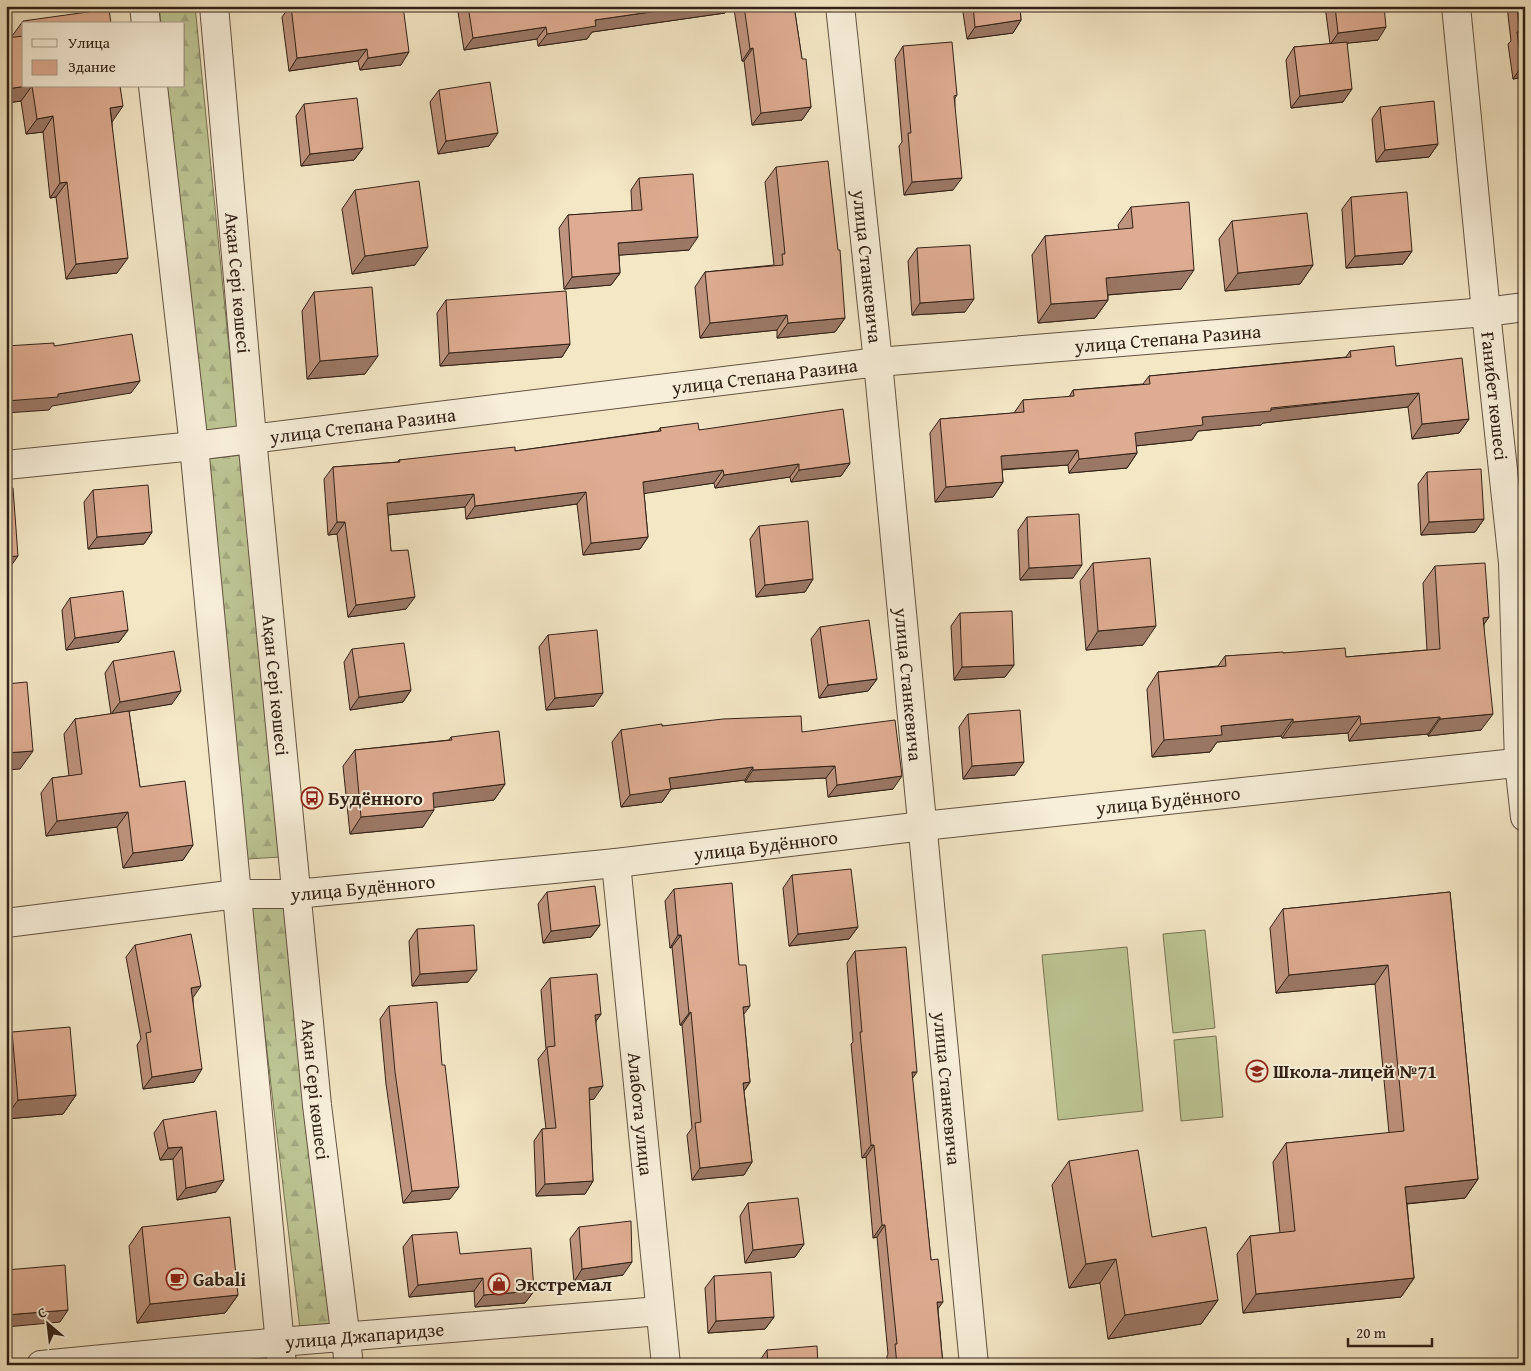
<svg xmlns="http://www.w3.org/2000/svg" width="1531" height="1371" font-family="'Gentium Book Plus',serif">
<defs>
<pattern id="forest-firs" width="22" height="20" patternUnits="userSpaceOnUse" patternTransform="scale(1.25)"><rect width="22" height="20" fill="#bdc594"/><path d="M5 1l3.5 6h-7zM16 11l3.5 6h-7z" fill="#a3a97f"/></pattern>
</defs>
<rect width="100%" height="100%" fill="#f4e7c6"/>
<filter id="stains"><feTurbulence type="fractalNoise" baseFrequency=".004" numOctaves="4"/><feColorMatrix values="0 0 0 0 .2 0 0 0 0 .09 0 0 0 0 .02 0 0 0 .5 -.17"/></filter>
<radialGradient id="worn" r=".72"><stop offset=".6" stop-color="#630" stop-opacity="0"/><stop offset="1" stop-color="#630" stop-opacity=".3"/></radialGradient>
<g fill="#bdc594" stroke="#787354">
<path d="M1205,930L1215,1028L1173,1033L1163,934Z"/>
<path d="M1127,947L1143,1111L1058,1120L1042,955Z"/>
<path d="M1216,1036L1223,1117L1181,1121L1174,1040Z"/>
</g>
<g fill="url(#forest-firs)" stroke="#787354">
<path d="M159,6H195L237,429L201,433L167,86H184V24H161Z"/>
<path d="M242,455L281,857L247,859L206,459Z"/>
<path d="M285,907L330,1323L300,1329L250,908Z"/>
</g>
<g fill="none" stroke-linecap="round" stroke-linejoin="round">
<g stroke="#625241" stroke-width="30">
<g id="minor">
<path d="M144,6L146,24"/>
<path id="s1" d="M214,6L252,438L317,1105L349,1365"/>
<path id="s2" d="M840,6L878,362L974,1365"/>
<path id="s3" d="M1456,6L1486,312L1513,563L1519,763L1525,817"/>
<path d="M153,86L194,446L282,1365"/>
<path id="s4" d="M6,465L194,446L878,362L1486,312L1525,307"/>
<path id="s5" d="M616,863L666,1365"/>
<path id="s6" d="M6,923L237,894H296L616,863L923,826L1525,762"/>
<path id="s7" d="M41,1365L280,1342L660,1311"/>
</g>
</g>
<use href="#minor" stroke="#f8efda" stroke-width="28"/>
</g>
<g fill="#bf947e" stroke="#322115">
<path d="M290,6H349L401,65L360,70L358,61L289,71L282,17Z"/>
<path d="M457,6H730L725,13L592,32L587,39L538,46L537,39L464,50Z"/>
<path d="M736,6H794L802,59L811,107L802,120L752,125L744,61H742L734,9Z"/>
<path d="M962,6H1020L1021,20L1013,33L967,39Z"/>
<path d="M1325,6H1384L1378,40L1347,43L1343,102L1291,108L1286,60L1294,47L1330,44Z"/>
<path d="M1507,6H1525V77L1513,79L1508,44L1511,41Z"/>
<path d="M23,21L24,24V86H120L112,122L117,273L66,279L56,197L50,198L43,132L26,134L21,101L6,103V38L12,37V36Z"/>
<path d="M903,46L957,95L955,98L953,190L904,195L899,146L902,142L895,59Z"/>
<path d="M439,90L489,146L438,154L430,102Z"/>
<path d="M304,104L363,148L354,160L301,166L296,116Z"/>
<path d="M1380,107L1438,144L1429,157L1376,162L1372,119Z"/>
<path d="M776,167L845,318L835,332L777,338V330L700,338L695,287L705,272L774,265L765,182Z"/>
<path d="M639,178L689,250L619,255L620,273L611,285L564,289L559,228L568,215L632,211L631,190Z"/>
<path d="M355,190L415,265L352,274L342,209Z"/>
<path d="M1351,197L1412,251L1403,264L1346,268L1342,209Z"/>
<path d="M1131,207L1181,289L1108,295V300L1095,318L1038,323L1032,255L1045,236L1119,230L1118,225Z"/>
<path d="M1232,221L1313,265L1300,284L1225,291L1219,239Z"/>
<path d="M917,248L965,312L912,315L908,261Z"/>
<path d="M314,292L365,374L307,379L302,311Z"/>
<path d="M446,300L570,344L562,357L440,366L437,313Z"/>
<path d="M1350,351L1396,366L1469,419L1459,433L1412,439L1408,407L1263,423L1261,425L1198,431L1192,440L1136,446L1137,453L1127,468L1069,473L1068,465L1002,470L1003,482L993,497L935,502L930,433L940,419L1014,413L1023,400L1069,397L1073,390L1143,384L1149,376L1346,357Z"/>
<path d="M660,428L699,430L850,463L841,476L791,482L790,477L715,488L714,483L644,493L648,537L640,549L583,555L577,504L466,519L465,507L388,515L391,551L406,609L348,617L337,534L328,535L324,479L333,467L398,462L399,460L515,451L658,431Z"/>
<path d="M1427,472L1484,519L1475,532L1421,535L1418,484Z"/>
<path d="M93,490L152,532L144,544L88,549L84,502Z"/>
<path d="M1027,517L1073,578L1020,580L1018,530Z"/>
<path d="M759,526L813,579L805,592L756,597L750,539Z"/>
<path d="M1093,563L1143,645L1086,650L1080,581Z"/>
<path d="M1435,566L1489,617L1484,624L1481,730L1428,736V734L1349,741L1348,733L1282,738L1281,736L1217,742L1210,752L1152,757L1147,689L1158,672L1218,666L1225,656L1283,653L1346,657L1427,650L1423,583Z"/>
<path d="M70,598L128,630L119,642L66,650L62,610Z"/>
<path d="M960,613L1014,665L1005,677L954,680L951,626Z"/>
<path d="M820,627L877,679L868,691L819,698L811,639Z"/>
<path d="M548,635L594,706L546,710L539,647Z"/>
<path d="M352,649L411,690L403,702L350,710L344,662Z"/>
<path d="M113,661L172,704L129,711L140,787L193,845L183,860L123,868L117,827L46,836L41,793L52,778L69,776L64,734L75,719L111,714L105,673Z"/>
<path d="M968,714L1015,775L963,779L959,727Z"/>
<path d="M662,726L802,732L893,789L828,797L826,778L745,782V780L671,789L662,802L621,807L612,742L621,730Z"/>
<path d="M451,737L505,784L494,800L434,807L423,827L350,834L343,766L355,750L449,740Z"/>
<path d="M792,875L858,927L849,939L789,946L783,888Z"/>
<path d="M674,889L739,965L750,1082L744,1091L752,1162L744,1175L692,1180L687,1135L692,1128L682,1025H680L672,947L670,948L665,901Z"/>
<path d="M547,892L600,925L591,937L543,943L538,904Z"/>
<path d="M1450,892L1478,1179L1465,1198L1407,1204L1414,1278L1401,1297L1243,1313L1237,1254L1250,1236L1280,1233L1273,1162L1286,1143L1389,1133L1375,984L1276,993L1270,928L1283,909Z"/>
<path d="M417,929L468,982L412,986L409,941Z"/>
<path d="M135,945L193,998L194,1082L143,1089L137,1045L141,1039L126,957Z"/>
<path d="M855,951L912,1078L931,1260L938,1309L943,1365H887V1356L888,1354L877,1237L873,1238L866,1157L862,1158L851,1044L853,1042L847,963Z"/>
<path d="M550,978L601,1014L596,1021L594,1099L589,1100L593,1181L585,1194L536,1196L534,1141L542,1129H546L538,1059L546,1049L541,990Z"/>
<path d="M389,1006L450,1199L403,1203L386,1084L380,1019Z"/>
<path d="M12,1032L76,1095L63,1114L6,1119V1041Z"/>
<path d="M163,1120L216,1192L177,1200L173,1159L160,1160L154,1133Z"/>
<path d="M1069,1161L1218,1300L1201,1324L1108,1339L1100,1283L1069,1288L1052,1185Z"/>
<path d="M748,1203L804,1244L795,1257L745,1263L740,1216Z"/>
<path d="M142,1227L238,1295L225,1313L137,1323L129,1246Z"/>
<path d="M579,1227L623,1275L574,1282L570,1239Z"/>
<path d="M412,1235L460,1254L534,1291L525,1303L475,1307L474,1291L409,1297L403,1247Z"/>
<path d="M714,1276L774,1317L765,1329L708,1333L705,1288Z"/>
<path d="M767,1350L818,1365H759L758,1363Z"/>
</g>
<g fill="#9b7866" stroke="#322115">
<path d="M692,6H730L725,13L592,32L587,39L538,46L547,34L595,20Z"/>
<path d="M1021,20L1013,33L967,39L975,27Z"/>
<path d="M546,27L537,39L464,50L473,38Z"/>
<path d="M1386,27L1378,40L1330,45L1338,33Z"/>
<path d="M753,48L744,61H742L750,49Z"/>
<path d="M367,49L358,61L289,71L297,58Z"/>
<path d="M409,52L401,65L360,70L368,58Z"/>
<path d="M1522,66H1525V77L1513,79Z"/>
<path d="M28,86H32L21,101L6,103V89Z"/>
<path d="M1352,89L1343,102L1291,108L1300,96Z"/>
<path d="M123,106L112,122L110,108Z"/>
<path d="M811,107L802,120L752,125L761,113Z"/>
<path d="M53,116L43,132L26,134L37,119Z"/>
<path d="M498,133L489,146L438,154L446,141Z"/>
<path d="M1438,144L1429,157L1376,162L1385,150Z"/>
<path d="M363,148L354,160L301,166L310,154Z"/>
<path d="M962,178L953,190L904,195L912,182Z"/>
<path d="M67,182L56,197L50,198L60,183Z"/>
<path d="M698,237L689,250L609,256L618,243Z"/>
<path d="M428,247L415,265L352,274L365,256Z"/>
<path d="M1412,251L1403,264L1346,268L1355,256Z"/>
<path d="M128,258L117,273L66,279L76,264Z"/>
<path d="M1313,265L1300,284L1225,291L1238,273Z"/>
<path d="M1194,270L1181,289L1093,296L1106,278Z"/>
<path d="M620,273L611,285L564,289L572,277Z"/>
<path d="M974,299L965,312L912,315L920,303Z"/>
<path d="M1108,300L1095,318L1038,323L1051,304Z"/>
<path d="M787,315L777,330L700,338L710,323Z"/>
<path d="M845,318L835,332L777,338L788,323Z"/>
<path d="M570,344L562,357L440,366L449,353Z"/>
<path d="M378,356L365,374L307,379L320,361Z"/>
<path d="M140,381L131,393L52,406L49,410L6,413V401L58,394Z"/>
<path d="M1419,393L1408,407L1263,423L1261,425L1198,431L1192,440L1125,447L1135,433L1202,417Z"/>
<path d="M1469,419L1459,433L1412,439L1422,424Z"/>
<path d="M1078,450L1068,465L991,470L1001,456Z"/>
<path d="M1137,453L1127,468L1069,473L1079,459Z"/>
<path d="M850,463L841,476L791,482L799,470Z"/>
<path d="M799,464L790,477L715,488L724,475Z"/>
<path d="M723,470L714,483L635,495L643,482Z"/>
<path d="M1003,482L993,497L935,502L946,487Z"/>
<path d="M586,492L577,504L466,519L475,506Z"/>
<path d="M474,494L465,507L378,516L387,503Z"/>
<path d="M1484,519L1475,532L1421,535L1429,522Z"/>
<path d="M337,522H345L337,534L328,535Z"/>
<path d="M152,532L144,544L88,549L97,537Z"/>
<path d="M648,537L640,549L583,555L591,543Z"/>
<path d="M18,556L6,573V557Z"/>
<path d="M1082,565L1073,578L1020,580L1029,568Z"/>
<path d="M813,579L805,592L756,597L765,585Z"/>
<path d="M415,597L406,609L348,617L356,605Z"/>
<path d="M1489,617L1477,634L1483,618Z"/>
<path d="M1156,626L1143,645L1086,650L1098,631Z"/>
<path d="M128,630L119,642L66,650L75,638Z"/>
<path d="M1014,665L1005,677L954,680L962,667Z"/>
<path d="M877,679L868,691L819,698L828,685Z"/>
<path d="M411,690L403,702L350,710L359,697Z"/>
<path d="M181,691L172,704L111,714L120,702Z"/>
<path d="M603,693L594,706L546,710L555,698Z"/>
<path d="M1493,714L1481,730L1428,736L1440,719Z"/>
<path d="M1360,716L1348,733L1282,738L1293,722Z"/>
<path d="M1440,717L1428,734L1349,741L1361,724Z"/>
<path d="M1293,719L1281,736L1217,742L1210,752L1152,757L1164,740L1221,726Z"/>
<path d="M33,751L20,769L6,770V753Z"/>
<path d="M1024,762L1015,775L963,779L972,766Z"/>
<path d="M835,766L826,778L745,782L753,770Z"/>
<path d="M753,767L745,780L671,789L662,802L621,807L630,795L669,778Z"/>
<path d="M902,776L893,789L828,797L837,785Z"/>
<path d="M505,784L494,800L421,809L433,793Z"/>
<path d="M434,810L423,827L350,834L361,817Z"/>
<path d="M128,812L117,827L46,836L57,821Z"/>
<path d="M193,845L183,860L123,868L133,853Z"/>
<path d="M600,925L591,937L543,943L551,931Z"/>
<path d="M858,927L849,939L789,946L798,934Z"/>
<path d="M678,935H681L672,947L670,948Z"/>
<path d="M1388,965L1375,984L1276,993L1289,975Z"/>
<path d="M477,970L468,982L412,986L420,974Z"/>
<path d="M201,986L192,999L191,988Z"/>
<path d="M750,1006L741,1018L743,1007Z"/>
<path d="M691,1012L682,1025H680L689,1013Z"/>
<path d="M601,1014L592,1027L595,1015Z"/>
<path d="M202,1069L194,1082L143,1089L152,1077Z"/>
<path d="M912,1072H917L908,1085Z"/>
<path d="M750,1082L742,1094L743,1083Z"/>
<path d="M603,1086L594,1099L580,1101L589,1088Z"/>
<path d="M76,1095L63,1114L6,1119V1117L18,1100Z"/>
<path d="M871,1145H874L866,1157L862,1158Z"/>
<path d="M182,1147L173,1159L160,1160L168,1148Z"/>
<path d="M752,1162L744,1175L692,1180L700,1168Z"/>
<path d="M1478,1179L1465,1198L1392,1205L1405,1187Z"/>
<path d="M224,1180L216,1192L177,1200L186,1188Z"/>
<path d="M593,1181L585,1194L536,1196L545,1184Z"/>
<path d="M459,1187L450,1199L403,1203L412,1191Z"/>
<path d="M882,1225H885L877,1237L873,1238Z"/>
<path d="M804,1244L795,1257L745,1263L753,1250Z"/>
<path d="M1116,1259L1100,1283L1069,1288L1086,1264Z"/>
<path d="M632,1262L623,1275L574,1282L582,1269Z"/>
<path d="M483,1278L474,1291L409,1297L418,1285Z"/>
<path d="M1414,1278L1401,1297L1243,1313L1256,1294Z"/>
<path d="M534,1291L525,1303L475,1307L484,1295Z"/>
<path d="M238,1295L225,1313L137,1323L150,1304Z"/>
<path d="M1218,1300L1201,1324L1108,1339L1125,1315Z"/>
<path d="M937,1302H943L934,1314Z"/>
<path d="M68,1310L60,1322L6,1327V1315Z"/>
<path d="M774,1317L765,1329L708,1333L716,1321Z"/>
</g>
<g fill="#deac92" stroke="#322115">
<path d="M291,6H349V7L356,6H403L409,52L368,58L367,49L297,58Z"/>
<path d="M468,6H692L595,20L596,26L547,34L546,27L473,38Z"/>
<path d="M744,6H794L802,59H806L811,107L761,113L753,48L750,49Z"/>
<path d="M973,6H1020L1021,20L975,27Z"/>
<path d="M1335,6H1384L1386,27L1338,33Z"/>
<path d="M1517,6H1525V66H1522L1517,32H1520Z"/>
<path d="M109,9L111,24H24V28L23,21Z"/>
<path d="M24,36V86H28L6,89V38Z"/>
<path d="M952,42L957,95L954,96L962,178L912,182L908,133H911L903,46Z"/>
<path d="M1347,42L1352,89L1300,96L1294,47Z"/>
<path d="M490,82L498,133L446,141L439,90Z"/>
<path d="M32,86H120L123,106L110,108L128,258L76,264L67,182L60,183L53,116L37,119Z"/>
<path d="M357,98L363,148L310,154L304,104Z"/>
<path d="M1434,101L1438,144L1385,150L1380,107Z"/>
<path d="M828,161L838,250H840L845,318L788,323L787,315L710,323L705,272L783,265L782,254H785L776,167Z"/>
<path d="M693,174L698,237L618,243L620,273L572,277L568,215L642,210L639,178Z"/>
<path d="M419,181L428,247L365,256L355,190Z"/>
<path d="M1407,192L1412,251L1355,256L1351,197Z"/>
<path d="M1189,202L1194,270L1106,278L1108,300L1051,304L1045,236L1133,228L1131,207Z"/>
<path d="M1307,213L1313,265L1238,273L1232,221Z"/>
<path d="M970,245L974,299L920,303L917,248Z"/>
<path d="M372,287L378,356L320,361L314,292Z"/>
<path d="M566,291L570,344L449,353L446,300Z"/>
<path d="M132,334L140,381L58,394V397L6,401V346L54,343V346Z"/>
<path d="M1394,346L1396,366L1462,358L1469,419L1422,424L1419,393L1271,408V411L1202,417L1203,425L1135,433L1137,453L1079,459L1078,450L1001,456L1003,482L946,487L940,419L1024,412L1023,400L1074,396L1073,390L1150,384L1149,376L1351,357L1350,351Z"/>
<path d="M843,409L850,463L799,470V464L724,475L723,470L643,482L648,537L591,543L586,492L475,506L474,494L387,503L391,551L408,550L415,597L356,605L345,522H337L333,467L400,462L399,460L515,447V451L661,431L660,428L698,423L699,430Z"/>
<path d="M1481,469L1484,519L1429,522L1427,472Z"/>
<path d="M148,485L152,532L97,537L93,490Z"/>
<path d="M6,488H13L18,556L6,557Z"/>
<path d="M1079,514L1082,565L1029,568L1027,517Z"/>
<path d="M808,521L813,579L765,585L759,526Z"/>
<path d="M1150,558L1156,626L1098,631L1093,563Z"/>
<path d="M1485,563L1489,617L1483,618L1493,714L1440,719V717L1361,724L1360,716L1293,722V719L1221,726L1222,735L1164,740L1158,672L1226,666L1225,656L1283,652V653L1345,648L1346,657L1440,649L1435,566Z"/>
<path d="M123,591L128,630L75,638L70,598Z"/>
<path d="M1012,611L1014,665L962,667L960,613Z"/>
<path d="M869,620L877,679L828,685L820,627Z"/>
<path d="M597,630L603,693L555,698L548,635Z"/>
<path d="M404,643L411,690L359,697L352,649Z"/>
<path d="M174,651L181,691L120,702L113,661Z"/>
<path d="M27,682L33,751L6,753V684Z"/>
<path d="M1020,710L1024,762L972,766L968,714Z"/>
<path d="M129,711L140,787L185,781L193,845L133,853L128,812L57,821L52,778L82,774L75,719Z"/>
<path d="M801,716L802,732L895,720L902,776L837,785L835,766L753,770V767L669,778L671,789L630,795L621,730L662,724V726L723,719Z"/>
<path d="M499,731L505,784L433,793L434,810L361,817L355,750L452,740L451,737Z"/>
<path d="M851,869L858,927L798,934L792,875Z"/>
<path d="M732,883L739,965H746L750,1006L743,1007L750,1082L743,1083L752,1162L700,1168L695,1123L701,1122L691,1012L689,1013L681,935H678L674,889Z"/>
<path d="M595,886L600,925L551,931L547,892Z"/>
<path d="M1450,892L1478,1179L1405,1187L1414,1278L1256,1294L1250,1236L1295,1231L1286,1143L1404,1131L1388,965L1289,975L1283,909Z"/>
<path d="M474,925L477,970L420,974L417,929Z"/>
<path d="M191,934L201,986L191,988L202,1069L152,1077L146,1033L151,1032L135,945Z"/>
<path d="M906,947L917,1072H912L931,1260L938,1259L943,1302H937L943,1365H897L895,1344H897L885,1225H882L874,1145H871L860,1032H862L855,951Z"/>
<path d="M597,974L601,1014L595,1015L603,1086L589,1088L593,1181L545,1184L542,1129L556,1128L547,1047L555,1046L550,978Z"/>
<path d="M437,1002L442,1065H445L459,1187L412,1191L395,1072L389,1006Z"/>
<path d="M70,1027L76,1095L18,1100L12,1032Z"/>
<path d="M216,1111L224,1180L186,1188L182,1147L168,1148L163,1120Z"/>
<path d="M1138,1150L1152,1237L1206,1227L1218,1300L1125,1315L1116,1259L1086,1264L1069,1161Z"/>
<path d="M798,1198L804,1244L753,1250L748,1203Z"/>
<path d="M230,1217L238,1295L150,1304L142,1227Z"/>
<path d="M631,1221L632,1262L582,1269L579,1227Z"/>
<path d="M457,1232L460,1254L531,1248L534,1291L484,1295L483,1278L418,1285L412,1235Z"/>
<path d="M65,1265L68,1310L6,1315V1270Z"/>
<path d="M771,1272L774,1317L716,1321L714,1276Z"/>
<path d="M817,1346L818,1365H768L767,1350Z"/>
<path d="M515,1361V1365H486Z"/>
<path d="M1506,1362V1365H1484Z"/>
</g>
<defs>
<g id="bus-ring" transform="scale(1.125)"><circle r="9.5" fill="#f8efda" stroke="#8f2418" stroke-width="1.5"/><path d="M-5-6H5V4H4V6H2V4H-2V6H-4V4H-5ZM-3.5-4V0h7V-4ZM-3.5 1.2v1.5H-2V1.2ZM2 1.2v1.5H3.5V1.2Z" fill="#8f2418"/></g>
<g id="school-ring" transform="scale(1.125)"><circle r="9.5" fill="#f8efda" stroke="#8f2418" stroke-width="1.5"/><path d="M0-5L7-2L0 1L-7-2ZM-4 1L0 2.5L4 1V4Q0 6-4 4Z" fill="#8f2418"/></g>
<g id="cafe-ring" transform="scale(1.125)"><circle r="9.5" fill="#f8efda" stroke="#8f2418" stroke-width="1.5"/><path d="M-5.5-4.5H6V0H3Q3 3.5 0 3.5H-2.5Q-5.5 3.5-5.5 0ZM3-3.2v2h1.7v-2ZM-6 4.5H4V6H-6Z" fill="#8f2418"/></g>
<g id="shop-ring" transform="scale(1.125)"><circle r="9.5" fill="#f8efda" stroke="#8f2418" stroke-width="1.5"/><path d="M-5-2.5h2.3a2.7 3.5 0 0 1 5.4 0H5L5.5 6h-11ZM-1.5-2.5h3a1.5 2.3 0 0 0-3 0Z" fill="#8f2418"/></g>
</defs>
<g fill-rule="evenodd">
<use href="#bus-ring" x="312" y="798"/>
<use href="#school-ring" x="1257" y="1071"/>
<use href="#cafe-ring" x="177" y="1279"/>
<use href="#shop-ring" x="499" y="1284"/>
</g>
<g text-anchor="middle" stroke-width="4" stroke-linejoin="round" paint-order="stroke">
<g font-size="19" fill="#322115" stroke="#f8efda">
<text dy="7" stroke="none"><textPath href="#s2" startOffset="262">улица Станкевича</textPath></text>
<text dy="7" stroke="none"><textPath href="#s1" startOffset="278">Ақан Сері көшесі</textPath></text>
<text dy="7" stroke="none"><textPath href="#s4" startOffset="1169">улица Степана Разина</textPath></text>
<text dy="7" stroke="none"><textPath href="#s4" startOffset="764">улица Степана Разина</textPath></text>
<text dy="7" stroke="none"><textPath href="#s3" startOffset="392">Ғанибет көшесі</textPath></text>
<text dy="7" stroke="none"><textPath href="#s4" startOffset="359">улица Степана Разина</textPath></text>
<text dy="7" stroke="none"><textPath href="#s2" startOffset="682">улица Станкевича</textPath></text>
<text dy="7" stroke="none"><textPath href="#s1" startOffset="682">Ақан Сері көшесі</textPath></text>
<text dy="7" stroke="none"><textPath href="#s6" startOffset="1169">улица Будённого</textPath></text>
<text dy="7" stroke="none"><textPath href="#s6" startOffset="764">улица Будённого</textPath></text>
<text dy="7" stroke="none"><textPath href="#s6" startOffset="359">улица Будённого</textPath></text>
<text dy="7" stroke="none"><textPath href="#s2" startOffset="1088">улица Станкевича</textPath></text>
<text dy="7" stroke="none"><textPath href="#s1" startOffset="1088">Ақан Сері көшесі</textPath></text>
<text dy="7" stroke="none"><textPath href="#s5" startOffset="252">Алабота улица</textPath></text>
<text dy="7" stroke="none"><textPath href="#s7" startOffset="325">улица Джапаридзе</textPath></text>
</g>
<g font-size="19" font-weight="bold" fill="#322115" stroke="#f8efda" text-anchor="start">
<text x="328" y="805">Будённого</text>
<text x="1273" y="1078">Школа-лицей №71</text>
<text x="193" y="1286">Gabali</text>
<text x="515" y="1291">Экстремал</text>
</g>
</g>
<rect width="1531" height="1371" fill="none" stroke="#f4e7c6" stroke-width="25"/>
<rect x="8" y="8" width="1516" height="1356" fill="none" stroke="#322115" stroke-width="2.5"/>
<rect x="12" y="12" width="1506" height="1346" fill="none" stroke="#322115"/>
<rect x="22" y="22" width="162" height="65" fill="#f8efda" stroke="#a99d8b"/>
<rect x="32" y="39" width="25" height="8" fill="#f8efda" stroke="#a99d8b"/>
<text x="68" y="48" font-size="15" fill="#322115">Улица</text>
<rect x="32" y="60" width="25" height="15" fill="#deac92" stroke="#a99d8b"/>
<text x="68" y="72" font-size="15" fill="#322115">Здание</text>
<g transform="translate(48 1324) rotate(332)" stroke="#f8efda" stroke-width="4" paint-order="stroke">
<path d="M0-4L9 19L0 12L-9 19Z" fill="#322115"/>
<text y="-8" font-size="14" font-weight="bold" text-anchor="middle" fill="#322115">С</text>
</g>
<path d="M1348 1338v8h84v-8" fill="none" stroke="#322115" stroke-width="2.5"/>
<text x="1356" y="1338" font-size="15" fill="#322115" stroke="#f8efda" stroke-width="4" paint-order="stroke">20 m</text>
<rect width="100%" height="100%" filter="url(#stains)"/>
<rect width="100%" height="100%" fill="url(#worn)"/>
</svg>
